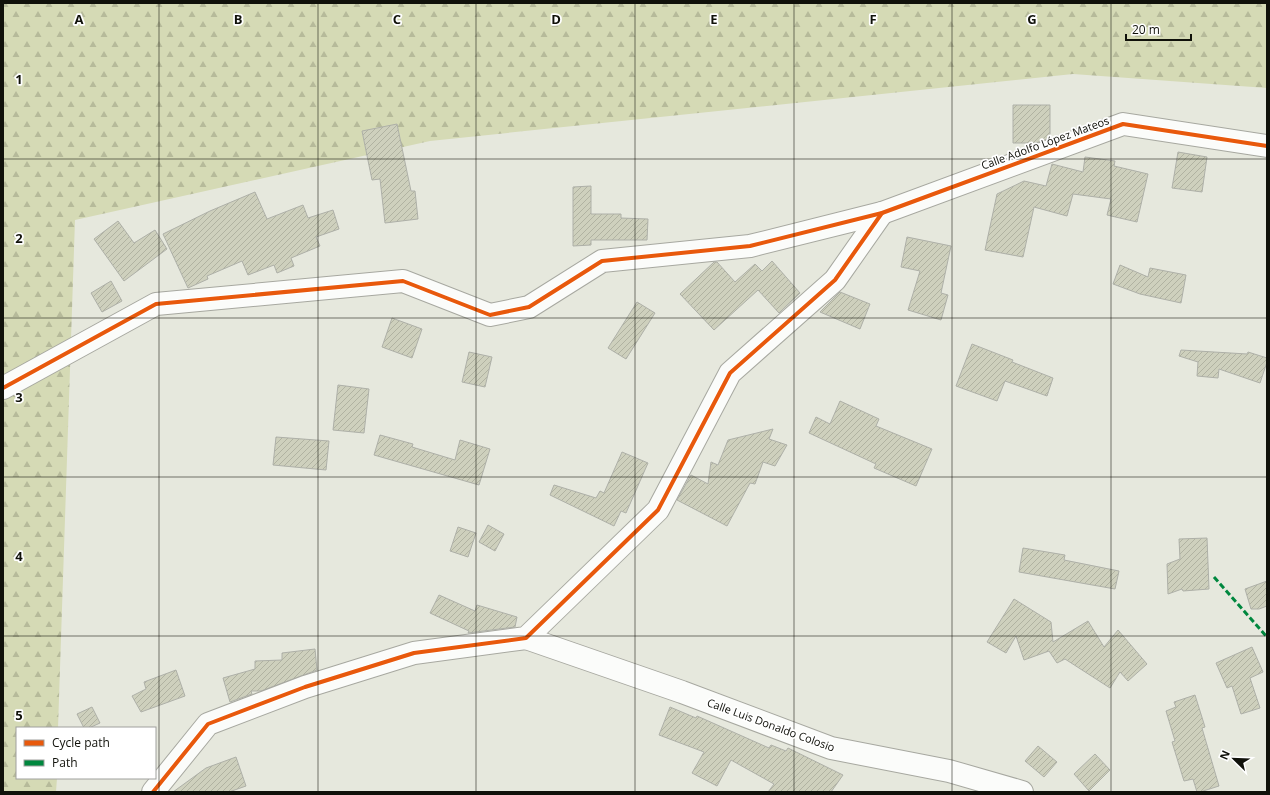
<svg xmlns="http://www.w3.org/2000/svg" width="1270" height="795" font-family="'Open Sans',sans-serif">
<defs>
<pattern id="forest-firs" width="22" height="20" patternUnits="userSpaceOnUse"><rect width="22" height="20" fill="#d5dab5"/><path d="M5 1l3.5 6h-7zM16 11l3.5 6h-7z" fill="#b6ba9a"/></pattern>
<pattern id="building-hatch" width="6" height="6" patternUnits="userSpaceOnUse"><rect width="6" height="6" fill="#ced0bd"/><path d="M-1 1l2-2M0 6l6-6M5 7l2-2" fill="none" stroke="#b0b2a1"/></pattern>
</defs>
<rect width="100%" height="100%" fill="#e6e8dd"/>
<path fill="url(#forest-firs)" d="M3,3H1267V88L1073,74L430,141L75,220L58,728H17V778H57L56,792H3Z"/>
<g fill="url(#building-hatch)" stroke="#aeb0a8">
<path d="M1013,105H1050V138L1036,143H1013Z"/>
<path d="M397,124L411,191H415L418,219L385,223L380,179L372,180L362,131Z"/>
<path d="M1178,152L1207,157L1202,192L1172,188Z"/>
<path d="M1085,157L1115,161L1114,166L1148,174L1137,222L1107,215L1111,199L1073,194L1067,216L1034,207L1023,257L985,250L997,194L1024,181L1046,186L1052,164L1083,172Z"/>
<path d="M591,186V214H621V218L648,219L647,240H591V245L573,246V187Z"/>
<path d="M255,192L267,219L303,205L308,218L333,210L339,229L316,237L320,246L291,258L294,266L277,273L274,265L248,275L242,261L207,276L208,279L188,288L163,234L210,211Z"/>
<path d="M118,221L134,243L155,230L167,249L124,281L94,239Z"/>
<path d="M907,237L951,246L941,293L948,295L941,320L908,310L920,271L901,267Z"/>
<path d="M772,261L800,293L779,313L758,290L714,330L680,294L714,262H717L735,282L755,264L762,271Z"/>
<path d="M1120,265L1148,277L1150,268L1186,275L1181,303L1140,294L1113,284Z"/>
<path d="M111,281L122,301L102,312L91,293Z"/>
<path d="M840,292L870,304L860,329L820,312Z"/>
<path d="M637,302L655,313L626,359L608,348Z"/>
<path d="M392,318L422,329L412,358L382,347Z"/>
<path d="M972,344L1013,360L1012,362L1053,378L1047,396L1005,381L997,401L956,386Z"/>
<path d="M1181,350L1247,354L1248,352L1267,358V362L1260,383L1219,369L1218,378L1197,376L1198,362L1179,356Z"/>
<path d="M469,352L492,357L485,387L462,382Z"/>
<path d="M338,385L369,389L364,433L333,430Z"/>
<path d="M840,401L879,419L876,426L932,449L916,486L874,468L876,464L809,433L816,417L830,424Z"/>
<path d="M773,429L769,439L787,445L775,466L763,462L755,484L750,483L727,526L677,500L691,475L708,484L711,462L718,465L728,440Z"/>
<path d="M380,435L413,444L412,447L455,460L460,440L490,449L479,485L374,455Z"/>
<path d="M276,437L329,441L326,470L273,465Z"/>
<path d="M622,452L648,463L626,513L621,511L614,526L550,495L554,485L596,498L600,491L604,493Z"/>
<path d="M488,525L504,534L495,551L479,542Z"/>
<path d="M458,527L476,533L468,557L450,551Z"/>
<path d="M1207,538L1209,589L1183,591L1182,589L1168,594L1167,564L1180,559L1179,539Z"/>
<path d="M1023,548L1065,555L1064,560L1119,571L1115,589L1019,572Z"/>
<path d="M1267,581V606L1259,609H1251L1245,589Z"/>
<path d="M439,595L475,611L477,605L517,617L515,627L468,633L469,631L430,613Z"/>
<path d="M1014,599L1051,622L1053,642L1088,621L1104,647L1118,630L1147,664L1128,681L1120,672L1110,688L1065,659L1057,663L1049,651L1024,660L1016,636L1006,653L987,642Z"/>
<path d="M1252,647L1263,672L1250,678L1260,708L1241,714L1232,686L1227,688L1216,663Z"/>
<path d="M315,649L317,670L261,691H251L252,694L230,702L223,678L255,669V661L282,660V653Z"/>
<path d="M176,670L185,696L141,712L132,696L146,689L144,682Z"/>
<path d="M1195,695L1205,727L1202,728L1219,786L1200,792H1197L1193,779L1184,781L1172,742L1175,741L1166,711L1176,707L1174,702Z"/>
<path d="M92,707L100,723L89,728H84L77,714Z"/>
<path d="M670,707L696,718L697,716L769,748L771,745L786,751L788,748L843,775L831,792H768L774,784L731,760L717,786L692,773L704,752L659,735Z"/>
<path d="M1038,746L1057,762L1044,777L1025,761Z"/>
<path d="M1095,754L1110,770L1089,791L1074,774Z"/>
<path d="M236,757L246,786L229,792H173L206,768Z"/>
</g>
<g fill="none" stroke-linecap="round" stroke-linejoin="round">
<g stroke="#a7a8a0" stroke-width="24">
<g id="minor">
<path d="M3,388L156,304L403,281L490,315L529,307L602,261L750,246L882,213L1123,124L1267,146"/>
<path d="M526,638L682,692L831,748L949,771L1022,792"/>
<path d="M153,792L208,724L305,687L414,653L526,638L658,510L730,373L835,280L882,213"/>
</g>
</g>
<use href="#minor" stroke="#fbfcfa" stroke-width="22"/>
<path stroke="#00873e" stroke-width="3" stroke-dasharray="6 3" stroke-linecap="butt" d="M1214,577L1267,637"/>
<g stroke="#fff" stroke-width="6">
<g id="cycleway">
<path d="M3,388L156,304L403,281L490,315L529,307L602,261L750,246L882,213L1123,124L1267,146"/>
<path d="M153,792L208,724L305,687L414,653L526,638L658,510L730,373L835,280L882,213"/>
</g>
</g>
<use href="#cycleway" stroke="#e8590c" stroke-width="4"/>
</g>
<path fill="none" stroke="#10110a" stroke-width="1" stroke-opacity="0.55" d="M159,3V792M318,3V792M476,3V792M635,3V792M794,3V792M952,3V792M1111,3V792M3,159H1267M3,318H1267M3,477H1267M3,636H1267"/>
<g text-anchor="middle" stroke-width="3.5" stroke-linejoin="round" paint-order="stroke">
<g font-size="11" fill="#10110a" stroke="#fff">
<text transform="translate(1045 143) rotate(-20)" y="4">Calle Adolfo López Mateos</text>
<text transform="translate(771 725) rotate(20)" y="4">Calle Luis Donaldo Colosio</text>
</g>
</g>
<g font-size="13" text-anchor="middle" font-weight="bold" fill="#10110a" stroke="#fff" stroke-width="3.5" stroke-linejoin="round" paint-order="stroke">
<text x="79" y="24">A</text>
<text x="238" y="24">B</text>
<text x="397" y="24">C</text>
<text x="556" y="24">D</text>
<text x="714" y="24">E</text>
<text x="873" y="24">F</text>
<text x="1032" y="24">G</text>
<text x="19" y="84">1</text>
<text x="19" y="243">2</text>
<text x="19" y="402">3</text>
<text x="19" y="561">4</text>
<text x="19" y="720">5</text>
</g>
<rect width="1270" height="795" fill="none" stroke="#10110a" stroke-width="8"/>
<rect x="16" y="727" width="140" height="52" fill="#ffffff" stroke="#9fa09d"/>
<rect x="24" y="740" width="20" height="6" fill="#e8590c" stroke="#9fa09d"/>
<text x="52" y="747" font-size="12" fill="#10110a">Cycle path</text>
<rect x="24" y="760" width="20" height="6" fill="#00873e" stroke="#9fa09d"/>
<text x="52" y="767" font-size="12" fill="#10110a">Path</text>
<g transform="translate(1234 759) rotate(293)" stroke="#ffffff" stroke-width="3" paint-order="stroke">
<path d="M0-3L7 15L0 10L-7 15Z" fill="#10110a"/>
<text y="-6" font-size="11" font-weight="bold" text-anchor="middle" fill="#10110a">N</text>
</g>
<path d="M1126 34v6h65v-6" fill="none" stroke="#10110a" stroke-width="2"/>
<text x="1132" y="34" font-size="12" fill="#10110a" stroke="#ffffff" stroke-width="3" paint-order="stroke">20 m</text>
</svg>
